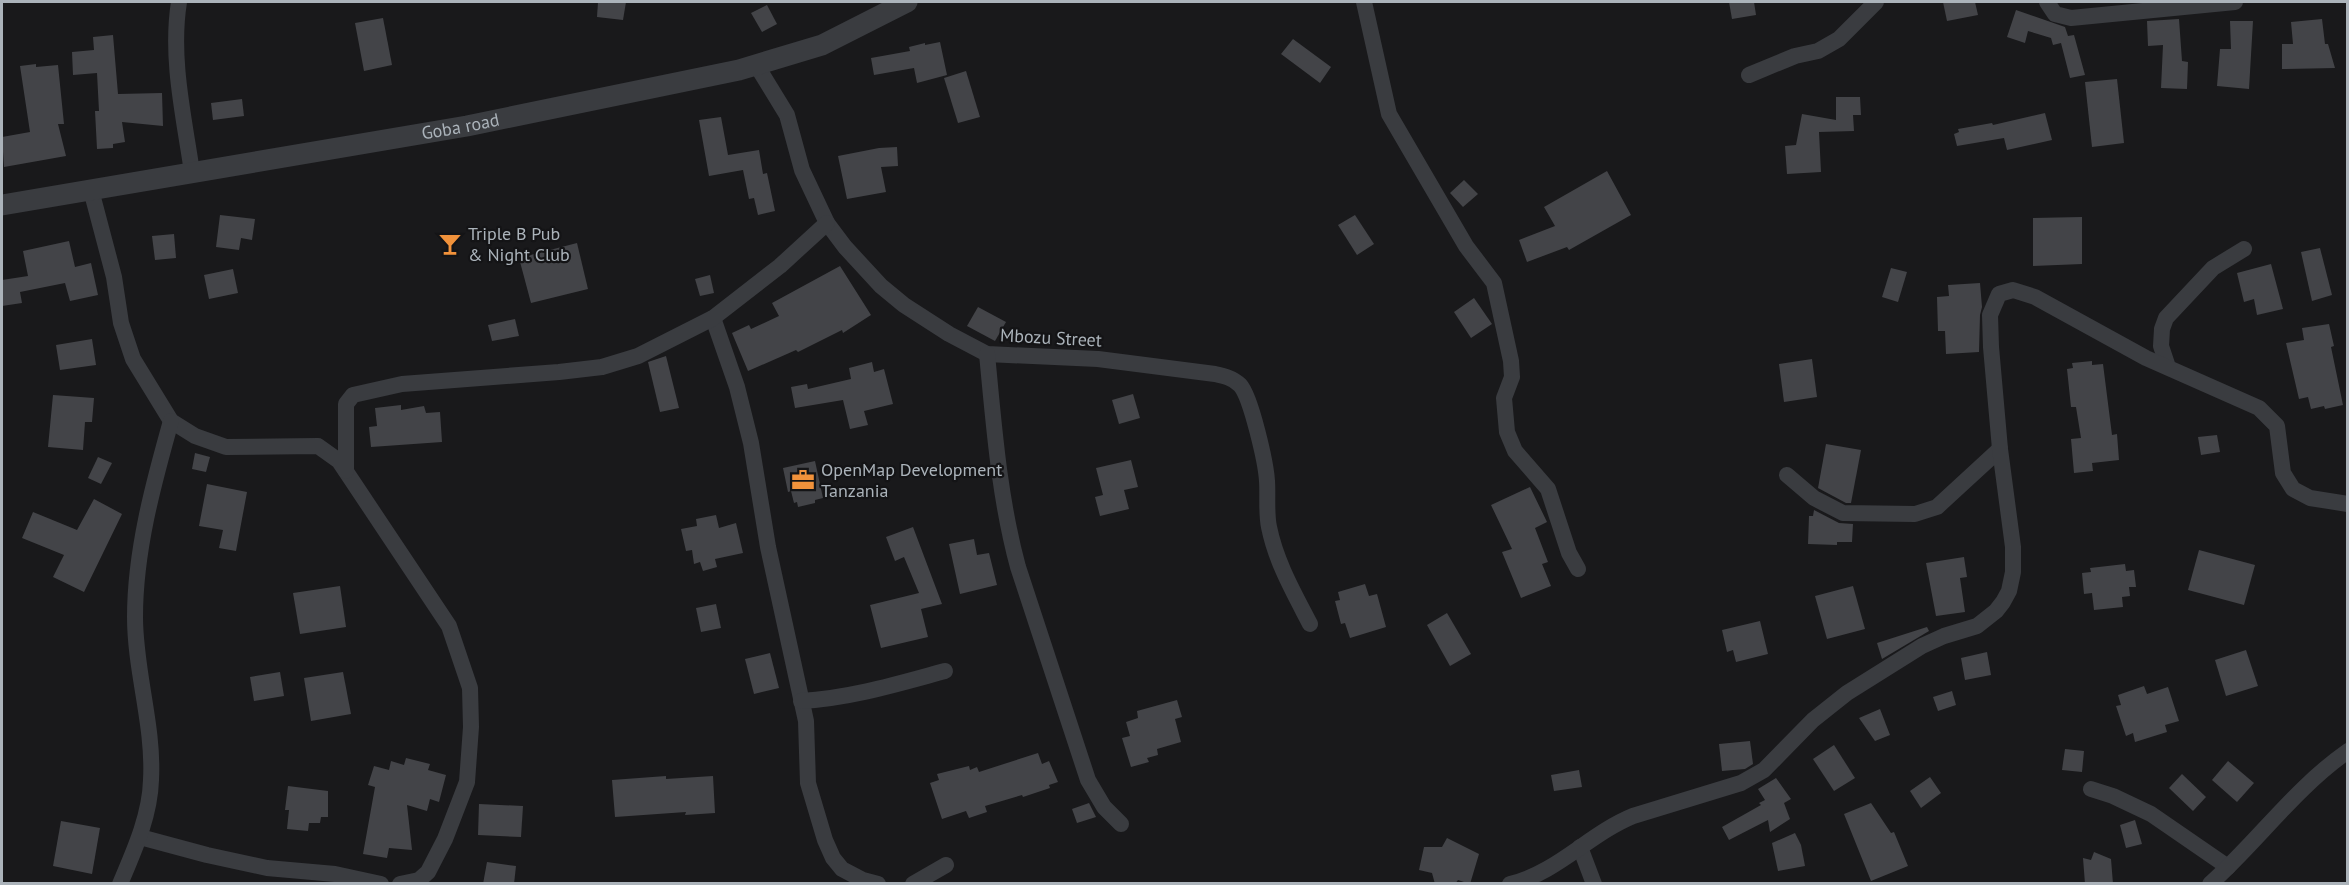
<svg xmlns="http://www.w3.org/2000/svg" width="2349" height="885" font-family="'PT Sans',sans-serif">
<rect width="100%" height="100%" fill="#19191b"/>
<g fill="#434448">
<path d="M598,2H626L623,20L597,17Z"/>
<path d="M1729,2H1754L1756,15L1732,19Z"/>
<path d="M1943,2H1975L1978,15L1947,21Z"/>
<path d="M767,5L777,24L762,32L751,13Z"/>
<path d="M2016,10L2065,27L2068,36L2074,35L2085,75L2070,78L2061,43L2053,45L2051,38L2028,31L2025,43L2007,37Z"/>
<path d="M383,18L392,65L364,71L355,23Z"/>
<path d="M2179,19L2182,61L2188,62L2187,89L2161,88L2163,45L2148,46L2147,21Z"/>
<path d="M2322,19L2325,44H2328L2335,68L2282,69V44H2293L2291,22Z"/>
<path d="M2230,21H2253L2249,89L2217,86L2220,49H2231Z"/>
<path d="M113,35L118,94L162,93L163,126L122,122L125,142L113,144V148L97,149L95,111H99L97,73L73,75L72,52L94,50L93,37Z"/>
<path d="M1293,39L1331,67L1320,83L1281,54Z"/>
<path d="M940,42L947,75L917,83L914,68L874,75L871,58L910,51L909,47L925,43V45Z"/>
<path d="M36,64V67L58,65L64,124H58L66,156L4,167L2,137L30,132L20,66Z"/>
<path d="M966,71L980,117L958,123L944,78Z"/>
<path d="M2117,79L2124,143L2092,147L2085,82Z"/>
<path d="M1836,97H1860L1861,115H1853L1854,131L1819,132L1821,172L1787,174L1785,146L1796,145L1802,114L1836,120Z"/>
<path d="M242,99L244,116L213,120L211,103Z"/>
<path d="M2045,113L2052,140L2007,150L2004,138L1957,146L1954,134L1959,132L1958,129L1992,123L1993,125Z"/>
<path d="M721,117L728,155L759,150L763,174L767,173L775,211L758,215L754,198L749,199L743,170L709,176L699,120Z"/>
<path d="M897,147L898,166L881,167L886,192L847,199L838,156L879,148Z"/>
<path d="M1607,171L1631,215L1569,250L1567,247L1527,262L1519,240L1555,226L1544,207Z"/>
<path d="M1464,180L1478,194L1463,207L1450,193Z"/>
<path d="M220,215L255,219L252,240L241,238L239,250L216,247Z"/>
<path d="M1355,215L1374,244L1357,255L1338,225Z"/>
<path d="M2082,217V264L2033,266V218Z"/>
<path d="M174,234L176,258L155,260L152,236Z"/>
<path d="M69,241L75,267L91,263L98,295L70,301L65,283L20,292L22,303L2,306V280L28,276L23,251Z"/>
<path d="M577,243L588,289L531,303L519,258Z"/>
<path d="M2320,248L2332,295L2312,301L2301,252Z"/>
<path d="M2271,264L2283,309L2257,315L2254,299L2244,302L2237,273Z"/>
<path d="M840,266L871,315L843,333L842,330L798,352L796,350L748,371L732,333L749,325L751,329L779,316L772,303Z"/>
<path d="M1891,268L1907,272L1898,302L1882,297Z"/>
<path d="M233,269L238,293L209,299L204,275Z"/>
<path d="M710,275L714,293L700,296L695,279Z"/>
<path d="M1980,283L1982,307L1980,315L1979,352L1946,354L1945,331H1938L1937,297L1949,296L1948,285Z"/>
<path d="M1474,298L1492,324L1471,338L1454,312Z"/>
<path d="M978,307L1006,322L995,341L967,326Z"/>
<path d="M515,319L519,336L492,341L488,325Z"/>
<path d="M2329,324L2334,346L2331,347L2343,405L2325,409L2324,406L2311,409L2308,397L2299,399L2286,343L2304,340L2302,328Z"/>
<path d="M92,339L96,365L60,370L56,345Z"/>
<path d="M666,356L679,408L660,412L648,362Z"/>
<path d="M1812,359L1817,397L1784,402L1779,364Z"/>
<path d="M2092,361V365L2103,364L2112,435L2117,434L2119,460L2092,463L2093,471L2074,473L2071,439L2081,438L2076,407H2071L2067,369L2073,368L2072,363Z"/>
<path d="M872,362L874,372L884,369L893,404L864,411L868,425L850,429L843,400L795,408L791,387L807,384L808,389L851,379L849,368Z"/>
<path d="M1133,394L1140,418L1119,424L1112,400Z"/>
<path d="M53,395L94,398L92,422H85L83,450L48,447Z"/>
<path d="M401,405V410L424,406L426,413L440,412L442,442L371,447L369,427L377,426L375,408Z"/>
<path d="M2217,435L2220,452L2201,455L2198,437Z"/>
<path d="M1826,444L1861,450L1851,503H1846L1818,488Z"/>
<path d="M195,453L210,457L206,472L192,469Z"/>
<path d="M98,457L112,463L101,484L88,478Z"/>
<path d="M1131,460L1138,487L1124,490L1129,509L1100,516L1095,497L1103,495L1096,468Z"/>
<path d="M815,461L823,498L815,500V503L798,507L797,502L794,503L791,491L788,492L783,468Z"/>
<path d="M207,484L247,492L236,551L219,548L223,530L199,526Z"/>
<path d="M1530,487L1547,522L1535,528L1548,562L1542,564L1551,586L1521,598L1502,552L1512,549L1491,505Z"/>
<path d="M94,499L122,514L84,592L53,577L64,555L22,538L33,512L77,530Z"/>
<path d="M1814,510L1839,523L1853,524L1852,542H1837V545L1808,544L1809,516H1813Z"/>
<path d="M716,515L719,528L736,523L743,553L715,559L717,567L703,571L700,562L694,564L692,550L686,551L681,529L697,526L696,519Z"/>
<path d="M913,527L942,604L921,609L928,637L881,648L870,605L919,593L904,557L895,561L886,537Z"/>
<path d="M974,539L977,555L989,553L997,585L960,594L949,544Z"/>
<path d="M2199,550L2255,565L2244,605L2188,590Z"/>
<path d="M1964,557L1967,577L1960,578L1965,612L1936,616L1926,563Z"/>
<path d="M2125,564L2126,571L2134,570L2136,587H2129L2130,596L2122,597L2123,607L2094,610L2092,593L2084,594L2082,573L2091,572L2090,568Z"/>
<path d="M1365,584L1369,596L1377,594L1386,627L1350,638L1345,623L1341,624L1335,601L1340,600L1338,592Z"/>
<path d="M340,586L346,627L300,634L293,593Z"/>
<path d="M1853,586L1865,629L1827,639L1815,596Z"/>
<path d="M716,604L721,628L701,632L696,608Z"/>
<path d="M1447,613L1471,654L1450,666L1427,625Z"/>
<path d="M1760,621L1768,654L1736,662L1733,650L1727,652L1722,630Z"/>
<path d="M1927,627L1929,631L1882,659L1877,643Z"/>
<path d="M2246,650L2258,686L2226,696L2215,660Z"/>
<path d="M1987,652L1991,675L1965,680L1961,658Z"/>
<path d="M770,653L779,688L754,694L745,659Z"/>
<path d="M280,672L284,696L254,701L250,677Z"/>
<path d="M343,672L351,714L311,721L304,678Z"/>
<path d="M2144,686L2147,694L2168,687L2179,721L2165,725L2167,732L2135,742L2133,733L2126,736L2116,706L2121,705L2118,695Z"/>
<path d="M1952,691L1956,705L1938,711L1933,697Z"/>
<path d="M1177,700L1182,717L1175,719L1181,742L1157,749L1158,755L1147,758L1149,762L1131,767L1122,738L1130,736L1126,722L1138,718L1137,711Z"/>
<path d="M1880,709L1890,735L1875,741L1859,718Z"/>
<path d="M1750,741L1753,764L1745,769L1722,771L1719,744Z"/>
<path d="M1834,745L1855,778L1834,791L1813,759Z"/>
<path d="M2065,749L2084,751L2082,772L2062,770Z"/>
<path d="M1038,753L1042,764L1049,761L1058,782L1049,785L1050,788L1023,797L1022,795L985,806L987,812L969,818L966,811L942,819L930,783L939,780L937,774L969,766L970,770L977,767L979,772Z"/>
<path d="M406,758L430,764L428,770L446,775L439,802L430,799L427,811L407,805L412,850L389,848L387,858L363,854L375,787L368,785L374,766L389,770L391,761L404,765Z"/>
<path d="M2228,761L2254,783L2237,802L2212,780Z"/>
<path d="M1579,770L1582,787L1554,791L1551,775Z"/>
<path d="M2182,774L2206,797L2193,811L2169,788Z"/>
<path d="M666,776V779L713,776L715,813L685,815L686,812L615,817L612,780Z"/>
<path d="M1930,777L1941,793L1921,808L1910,791Z"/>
<path d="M1776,778L1791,799L1784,803L1790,819L1770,832L1768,820L1729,840L1722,827L1761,805L1759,803L1765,800L1758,789Z"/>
<path d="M288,786L328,791V817H321L320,823H309L308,831L287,829L289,810H285Z"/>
<path d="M1089,803L1096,817L1077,823L1072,809Z"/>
<path d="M1871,803L1891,833L1894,832L1908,866L1871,881L1844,814Z"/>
<path d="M479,804L523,806L521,837L478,835Z"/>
<path d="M2135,820L2142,844L2126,848L2120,825Z"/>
<path d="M61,821L100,828L92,874L53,866Z"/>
<path d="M1795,833L1801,845L1805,866L1778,871L1772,843Z"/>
<path d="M1447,838L1479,854L1470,884L1458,880L1455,884H1435L1432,873L1419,870L1424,847H1442Z"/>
<path d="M2094,852L2111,859L2113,884H2085L2083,858L2091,860Z"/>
<path d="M487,862L516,866L514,884H483Z"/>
</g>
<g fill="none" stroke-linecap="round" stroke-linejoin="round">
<g stroke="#3a3c40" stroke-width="16">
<path d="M179,2C170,58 184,117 192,172"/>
<path d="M1364,2L1389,114L1466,246L1494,283L1511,361L1512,377L1504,398L1507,432L1515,451L1548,489L1569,553L1578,569"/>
<path d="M2047,2L2055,14L2071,18L2235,2"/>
<path d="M757,66L787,115L802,170L827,223L845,247L881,286L904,305L949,334L987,354L1098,359L1215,374C1224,376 1233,378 1240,385C1251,397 1266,463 1267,481C1268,496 1266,513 1269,527C1276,562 1294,593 1310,624"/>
<path d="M1749,75L1795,56L1818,51L1839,39L1876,2"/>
<path d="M91,190L114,277L121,323L133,359L171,421L195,436L226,447L318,446L339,461L449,626L470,688L471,727L467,782L445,839L428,872L419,880L400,884"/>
<path d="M713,318L737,387L751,443L768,547L806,721L808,783L825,840L833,858L842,869L863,880L878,884"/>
<path d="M987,354C994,426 999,497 1018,567L1088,780L1104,807L1121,824"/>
<path d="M2168,367L2161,346L2162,329L2166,318L2213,268L2244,249"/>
<path d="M346,471V404L353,395L402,384L559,372L602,367L638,356L713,318L780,266L827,223"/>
<path d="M1787,475L1814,498L1843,513L1915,514L1937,507L2000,449"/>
<path d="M801,701C851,698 897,684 945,671"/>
<path d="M2091,789L2113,796L2151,814L2228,867"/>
<path d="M140,837L207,855L267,868L335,874L381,884"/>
<path d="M1580,847L1594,884"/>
<path d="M120,884C134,851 150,816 151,780C154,725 135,672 135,617C135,551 153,485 171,421"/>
<path d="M913,884L946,865"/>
<path d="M1510,884C1557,873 1589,834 1633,816L1741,783L1764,770L1813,720L1847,693L1922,646L1944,636L1977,626L1996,611L2003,602L2009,591L2013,572V547L2000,449L1991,347L1990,315L1999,294L2013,290L2035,297L2146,358L2259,408L2277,426L2283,473L2293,489L2310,498L2348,504"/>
<path d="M2210,884C2258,841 2295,788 2348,751"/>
</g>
<path stroke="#3a3c40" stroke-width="21" id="s1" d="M2,205L467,126L739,70L822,45L907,2"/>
</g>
<defs>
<g id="bar-bare" transform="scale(1.8)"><path d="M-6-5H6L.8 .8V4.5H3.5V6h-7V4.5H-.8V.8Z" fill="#f1923b" stroke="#141416" stroke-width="2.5" paint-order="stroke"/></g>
<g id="office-bare" transform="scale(1.8)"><path d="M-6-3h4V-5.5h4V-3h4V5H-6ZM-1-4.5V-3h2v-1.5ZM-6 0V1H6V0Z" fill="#f1923b" stroke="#141416" stroke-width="2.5" paint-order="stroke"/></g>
</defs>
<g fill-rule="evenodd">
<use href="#bar-bare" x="450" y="244"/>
<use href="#office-bare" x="803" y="480"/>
</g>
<g text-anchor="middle" stroke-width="4.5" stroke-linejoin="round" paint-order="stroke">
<g font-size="18" fill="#abb3ba" stroke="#141416">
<text dy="6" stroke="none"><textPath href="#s1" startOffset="465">Goba road</textPath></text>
<text transform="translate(1051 338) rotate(3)" y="6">Mbozu Street</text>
</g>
<g font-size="18" fill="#abb3ba" stroke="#141416" text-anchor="start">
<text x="468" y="240">Triple B Pub<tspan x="468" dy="21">&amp; Night Club</tspan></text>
<text x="821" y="476">OpenMap Development<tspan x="821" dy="21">Tanzania</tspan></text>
</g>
</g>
<rect width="2349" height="885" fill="none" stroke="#abb3ba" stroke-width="6"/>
</svg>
